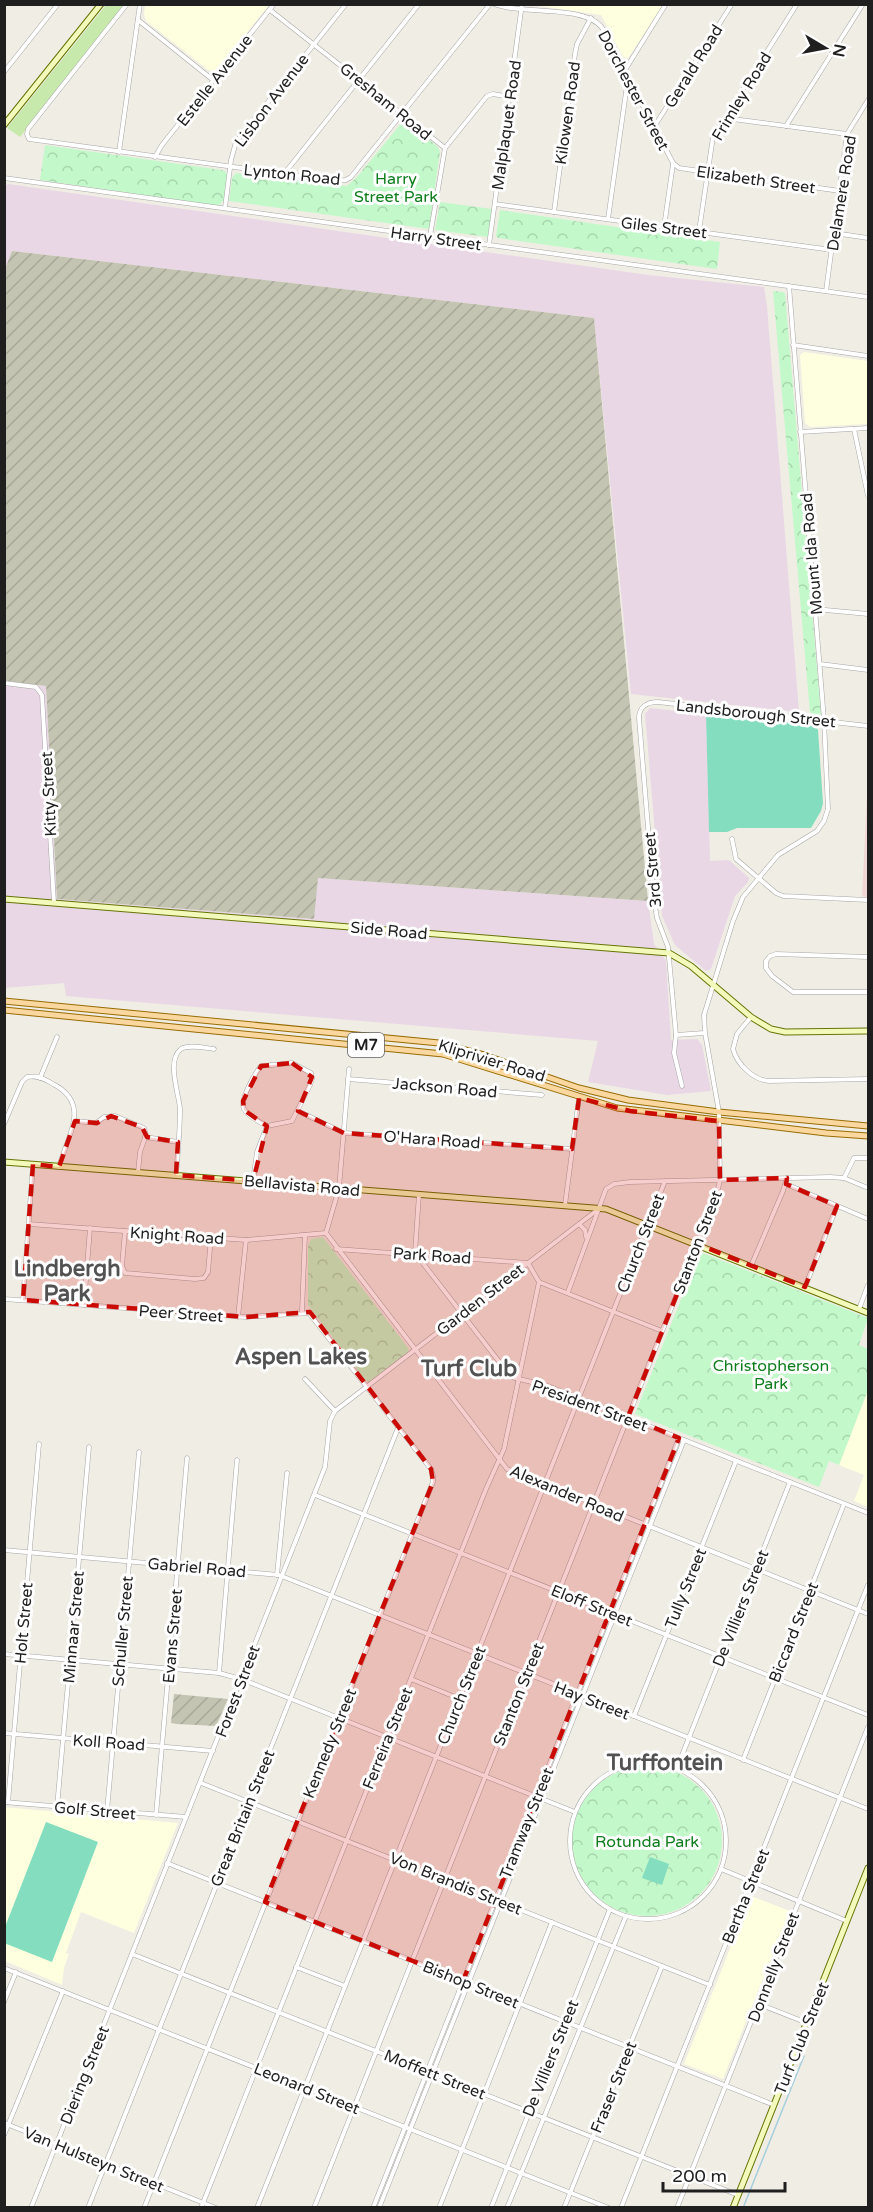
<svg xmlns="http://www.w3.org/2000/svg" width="873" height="2212" font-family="'Varela Round',sans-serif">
<defs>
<pattern id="construction-furrows" width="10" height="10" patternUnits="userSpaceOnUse" patternTransform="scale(1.5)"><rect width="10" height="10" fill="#c3c4b1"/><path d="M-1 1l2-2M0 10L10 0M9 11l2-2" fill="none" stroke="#a7a898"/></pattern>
<pattern id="park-crowns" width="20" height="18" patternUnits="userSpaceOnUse" patternTransform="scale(1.5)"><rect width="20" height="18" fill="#c3f9ca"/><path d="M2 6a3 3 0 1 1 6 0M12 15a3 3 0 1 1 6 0" fill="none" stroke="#a7d5ad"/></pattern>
</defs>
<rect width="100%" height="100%" fill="#f0ede5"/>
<path fill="#f0d7d5" d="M868,774V897L862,896Z"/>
<g fill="#e9d7e5">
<path d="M8,184L648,275L764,287L767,306L799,712L631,694L594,318L12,251L5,272L4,186Z"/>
<path d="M4,682L46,686L57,899L313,919L318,878L648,901L654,944L666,961L671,1040L697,1039L702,1045L711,1091L667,1095L588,1082L598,1041L66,996L64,983L5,988Z"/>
<path d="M650,708L706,714L710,861L729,860L749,878L748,882L735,896L711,969L706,971L675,945L662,916L645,714Z"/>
</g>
<g fill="#fdffdf">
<path d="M145,5V4L269,5L215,72L208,70L146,21L144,14Z"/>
<path d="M532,5H663L628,58L623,57L601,15Z"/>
<path d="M804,352L868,361V424L810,427L805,423L800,355Z"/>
<path d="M868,1390V1507L854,1501L864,1475L839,1465Z"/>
<path d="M4,1807L178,1823L134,1933L81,1912L66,1953L69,1954L64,1968L62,1985L5,1961Z"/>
<path d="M751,1896L790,1911L723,2079L684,2064Z"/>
</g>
<g fill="url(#construction-furrows)">
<path d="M12,251L594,318L648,901L318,878L314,919L57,899L46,686L5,681L4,272Z"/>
<path d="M174,1694L228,1699L216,1726L177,1724L171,1723Z"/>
</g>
<path fill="#c7e9ac" d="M106,5H125L20,137L7,128Z"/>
<g fill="url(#park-crowns)">
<path d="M403,121L407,122L438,147L440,152L429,229L229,201L232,178L236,173L347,186L357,177Z"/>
<path d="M45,145L222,170L226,172L227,175L224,200L218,206L40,180Z"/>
<path d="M440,202L492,209L488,237L435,230Z"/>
<path d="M500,210L720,242L717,269L498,238L496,236Z"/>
<path d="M773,291L784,292L785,294L821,715L810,713Z"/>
<path d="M323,1237L409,1349L407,1353L369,1382L365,1380L308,1305V1246L311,1239Z"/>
<path d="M700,1252L868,1318L859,1345L868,1349V1390L839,1465L829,1461L819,1487L635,1414Z"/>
<circle cx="647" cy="1841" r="75"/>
</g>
<g fill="#84ddbf">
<path d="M706,714L814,724L818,730L823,803L821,811L811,828H737L727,832H709Z"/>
<path d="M46,1822L98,1842L52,1962L4,1943L5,1927Z"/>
<path d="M650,1857L669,1864L662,1885L642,1878Z"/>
</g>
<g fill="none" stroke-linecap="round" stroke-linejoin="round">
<path stroke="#a6cedd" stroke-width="1.5" d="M743,2208L804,2056"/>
<g stroke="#a6a6a6" stroke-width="5">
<g id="street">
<path d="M127,4L28,129L27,134L29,139L336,181L346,180L351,177L490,4"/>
<path d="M494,4C520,15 587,4 603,29L673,163L679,168L840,191"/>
<path d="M270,10L445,148"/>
<path d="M138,20L213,80"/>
<path d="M625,70L666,4"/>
<path d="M4,72L58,4"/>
<path d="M725,118L847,134"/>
<path d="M786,126L863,4"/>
<path d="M654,127L732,4"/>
<path d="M119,152L140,4"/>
<path d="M155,157L162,145L274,4"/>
<path d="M284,174L419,4"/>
<path d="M4,178L868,297"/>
<path d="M495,204L832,250"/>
<path d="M225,208L231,160L236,142L346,4"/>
<path d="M554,212L575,54L577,44L591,18"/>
<path d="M608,219L628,78"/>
<path d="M664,227L673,164"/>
<path d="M699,231L713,137L797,4"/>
<path d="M834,233L868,238"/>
<path d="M430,236L445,148L487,96L493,94L510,97"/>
<path d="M489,245L522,4"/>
<path d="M826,291L847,134L868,100"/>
<path d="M793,345L868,356"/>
<path d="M854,429L868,496"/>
<path d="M800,432L868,428"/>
<path d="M815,609L868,614"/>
<path d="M820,664L868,670"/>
<path d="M4,683L36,687L42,695L54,903"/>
<path d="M732,839L736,859L776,893L783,896L868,900"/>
<path d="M868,957L776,954L770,956L766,961V968L772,976L793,992H868"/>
<path d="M751,1017L737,1034L733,1049C737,1064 753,1080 769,1081L868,1079"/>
<path d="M676,1035L668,947L657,918L654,900L639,718C639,707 647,702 658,702L868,726"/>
<path d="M292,1063L311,1073L312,1079L310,1085L292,1121L267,1126C260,1122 248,1117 244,1109C239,1101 255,1073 261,1066Z"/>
<path d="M40,1078L57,1037"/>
<path d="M348,1079L542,1095"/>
<path d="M682,1086L674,1053L676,1035L704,1033"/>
<path d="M298,1111L344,1133L572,1149"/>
<path d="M75,1121L96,1123L104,1117L115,1116L144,1128L146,1135L140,1152L138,1172"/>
<path d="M4,1124L22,1082L27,1077C37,1075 45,1079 53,1084C92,1104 67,1136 59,1167"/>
<path d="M145,1137L178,1142"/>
<path d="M176,1175C178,1153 180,1131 180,1109C179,1094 166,1060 181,1049C189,1044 205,1048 214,1049"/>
<path d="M844,1178L854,1158H868"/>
<path d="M253,1181L257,1152L267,1126"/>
<path d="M786,1184L868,1219"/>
<path d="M419,1194L415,1253L511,1377L548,1386L868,1513"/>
<path d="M565,1205L579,1098"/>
<path d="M29,1224L246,1240L326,1233"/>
<path d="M579,1224L585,1230L586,1237"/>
<path d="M125,1231L122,1266L125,1273L195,1279L204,1278L208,1272L211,1237"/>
<path d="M326,1233L507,1469L868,1614"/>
<path d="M326,1233L339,1188L349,1069"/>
<path d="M751,1266L783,1191L787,1178"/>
<path d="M539,1282L662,1331"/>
<path d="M805,1287L837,1206"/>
<path d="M568,1292L606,1189L614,1184L630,1182L830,1177L844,1178L868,1188"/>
<path d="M4,1299L246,1317L309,1313L431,1469L433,1476V1482L144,2208"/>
<path d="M23,1300L33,1164"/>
<path d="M84,1305L90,1228"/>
<path d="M859,1309L868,1285"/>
<path d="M302,1312L305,1235"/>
<path d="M238,1317L246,1240"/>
<path d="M335,1411L596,1211"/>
<path d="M315,1495L868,1715"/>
<path d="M4,1550L279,1575L868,1809"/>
<path d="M277,1575L287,1473"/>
<path d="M4,1654L219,1673L241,1679L575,1812"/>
<path d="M219,1673L237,1460"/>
<path d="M411,1679L460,1699"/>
<path d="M634,1716L736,1461"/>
<path d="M4,1733L213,1751"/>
<path d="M743,1760L844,1504"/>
<circle cx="648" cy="1841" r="78"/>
<path d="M677,1768L790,1482"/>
<path d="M201,1783L710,1985"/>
<path d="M4,1802L186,1817"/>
<path d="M8,1802L39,1444"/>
<path d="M57,1807L89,1447"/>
<path d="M107,1811L139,1452"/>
<path d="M156,1815L187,1458"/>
<path d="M167,1863L774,2105"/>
<path d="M721,1869L847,1921"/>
<path d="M132,1954L738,2195"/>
<path d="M296,1967L345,1986"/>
<path d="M4,1968L609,2208"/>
<path d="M4,2002L16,1972"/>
<path d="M759,2004L807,2023"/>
<path d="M4,2123L216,2208"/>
<path d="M4,2135L63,1991"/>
<path d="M31,2208L325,1467L330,1421L335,1411L305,1379"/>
<path d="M88,2208L398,1428"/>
<path d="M201,2208L486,1489L504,1449L539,1282L528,1263L336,1249"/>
<path d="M257,2208L665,1181"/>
<path d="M314,2208L717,1193L720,1180L719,1112L705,1033L704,1015L733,921L743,897L778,855L817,831L824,821L828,809L824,720L789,286"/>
<path d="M373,2208L679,1438"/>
<path d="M379,2208L684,1440"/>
<path d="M439,2208L552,1922"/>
<path d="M491,2208L610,1909"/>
<path d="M507,2208L626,1916"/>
<path d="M564,2208L662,1966"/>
<path d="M621,2208L868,1585"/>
<path d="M677,2208L868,1727"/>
</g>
</g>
<g stroke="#657506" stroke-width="7">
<g id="secondary">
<path d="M4,125L101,4"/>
<path d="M4,899L669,953L691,966L751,1017L771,1029L785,1032L868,1031"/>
<path d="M4,1162L606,1209L868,1313"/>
<path d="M733,2208L868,1868"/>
</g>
</g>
<g stroke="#986c02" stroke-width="7">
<g id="primary">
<path d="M4,1001L439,1043L484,1055L579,1088L628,1100L719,1112L868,1126"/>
<path d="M4,1010L443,1054L617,1108L826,1133L868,1136"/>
</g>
</g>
<use href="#street" stroke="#fff" stroke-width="4"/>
<use href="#secondary" stroke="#f3f9ba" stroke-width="5"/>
<use href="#primary" stroke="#fad79f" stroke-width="5"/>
</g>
<path fill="#cb0b03" fill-opacity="0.2" stroke="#cb0b03" stroke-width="4.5" stroke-dasharray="12 8" stroke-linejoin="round" d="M292,1063L312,1077L298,1111L344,1133L572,1149L579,1098L630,1111L719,1121L720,1180L787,1178L786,1184L837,1206L805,1287L697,1244L628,1417L679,1438L463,1981L265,1902L433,1482L431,1469L310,1312L246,1317L23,1300L33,1164L59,1167L75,1121L97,1123L111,1116L142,1127L147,1137L178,1142L176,1175L253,1181L267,1126L244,1110L243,1101L261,1066Z"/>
<g text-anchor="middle" stroke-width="6" stroke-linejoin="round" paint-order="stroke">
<rect fill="#fff" stroke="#626262" stroke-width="1.5" x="348" y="1033" width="36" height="24" rx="4.5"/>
<g font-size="15" font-weight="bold" fill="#1f1f1f">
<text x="366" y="1050">M7</text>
</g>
<g font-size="16" fill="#1f1f1f" stroke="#fff">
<text transform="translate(693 66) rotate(-58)" y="6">Gerald Road</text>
<text transform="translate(214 80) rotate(-52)" y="6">Estelle Avenue</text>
<text transform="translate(634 90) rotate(62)" y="6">Dorchester Street</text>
<text transform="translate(741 96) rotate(-59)" y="6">Frimley Road</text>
<text transform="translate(271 100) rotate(-53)" y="6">Lisbon Avenue</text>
<text transform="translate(386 101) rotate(39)" y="6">Gresham Road</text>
<text transform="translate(567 113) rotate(-82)" y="6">Kilowen Road</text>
<text transform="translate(506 125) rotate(-82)" y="6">Malplaquet Road</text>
<text transform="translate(292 174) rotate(6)" y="6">Lynton Road</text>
<text transform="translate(756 179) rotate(8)" y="6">Elizabeth Street</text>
<text transform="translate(841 193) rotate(-81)" y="6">Delamere Road</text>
<text transform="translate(664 227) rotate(7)" y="6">Giles Street</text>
<text transform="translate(436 238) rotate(8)" y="6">Harry Street</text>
<text transform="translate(811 554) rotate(-95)" y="6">Mount Ida Road</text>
<text transform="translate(756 713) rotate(6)" y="6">Landsborough Street</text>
<text transform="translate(48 794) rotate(-93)" y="6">Kitty Street</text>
<text transform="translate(652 870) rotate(-95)" y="6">3rd Street</text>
<text transform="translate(389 930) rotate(5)" y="6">Side Road</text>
<text transform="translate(492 1060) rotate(17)" y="6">Kliprivier Road</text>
<text transform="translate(445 1087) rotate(5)" y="6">Jackson Road</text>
<text transform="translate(432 1139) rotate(4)" y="6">O'Hara Road</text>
<text transform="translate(302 1185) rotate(5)" y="6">Bellavista Road</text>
<text transform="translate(177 1235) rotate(4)" y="6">Knight Road</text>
<text transform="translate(697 1242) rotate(-69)" y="6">Stanton Street</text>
<text transform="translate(640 1243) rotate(-69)" y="6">Church Street</text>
<text transform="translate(432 1255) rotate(4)" y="6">Park Road</text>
<text transform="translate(480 1299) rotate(-38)" y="6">Garden Street</text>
<text transform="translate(181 1313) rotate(4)" y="6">Peer Street</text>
<text transform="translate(590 1405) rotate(20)" y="6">President Street</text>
<text transform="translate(567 1493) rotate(23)" y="6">Alexander Road</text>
<text transform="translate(197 1567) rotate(5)" y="6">Gabriel Road</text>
<text transform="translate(685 1588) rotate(-68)" y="6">Tully Street</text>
<text transform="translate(592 1605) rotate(22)" y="6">Eloff Street</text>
<text transform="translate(740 1608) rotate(-68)" y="6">De Villiers Street</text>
<text transform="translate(23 1623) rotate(-85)" y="6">Holt Street</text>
<text transform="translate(73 1627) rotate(-85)" y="6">Minnaar Street</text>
<text transform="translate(122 1631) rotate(-85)" y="6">Schuller Street</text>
<text transform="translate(793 1632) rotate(-68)" y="6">Biccard Street</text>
<text transform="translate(172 1636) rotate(-85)" y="6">Evans Street</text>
<text transform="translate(237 1691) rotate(-69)" y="6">Forest Street</text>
<text transform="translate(518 1694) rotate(-68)" y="6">Stanton Street</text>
<text transform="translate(461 1695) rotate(-68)" y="6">Church Street</text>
<text transform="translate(592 1700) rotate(21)" y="6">Hay Street</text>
<text transform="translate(387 1738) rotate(-68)" y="6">Ferreira Street</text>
<text transform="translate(109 1742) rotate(4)" y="6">Koll Road</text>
<text transform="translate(329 1743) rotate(-68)" y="6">Kennedy Street</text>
<text transform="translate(95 1810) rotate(5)" y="6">Golf Street</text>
<text transform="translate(242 1818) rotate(-68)" y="6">Great Britain Street</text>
<text transform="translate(526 1823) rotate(-68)" y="6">Tramway Street</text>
<text transform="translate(456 1883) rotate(22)" y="6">Von Brandis Street</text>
<text transform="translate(745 1896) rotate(-68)" y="6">Bertha Street</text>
<text transform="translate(773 1967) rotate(-69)" y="6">Donnelly Street</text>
<text transform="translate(471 1984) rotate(22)" y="6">Bishop Street</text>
<text transform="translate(801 2038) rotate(-68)" y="6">Turf Club Street</text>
<text transform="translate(550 2058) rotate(-68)" y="6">De Villiers Street</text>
<text transform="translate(435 2074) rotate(22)" y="6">Moffett Street</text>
<text transform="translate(84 2075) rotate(-68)" y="6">Diering Street</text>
<text transform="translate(613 2087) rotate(-68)" y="6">Fraser Street</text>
<text transform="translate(307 2088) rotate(22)" y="6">Leonard Street</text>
<text transform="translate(94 2159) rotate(22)" y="6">Van Hulsteyn Street</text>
</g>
<g font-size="16" fill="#0d7d1b" stroke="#fff">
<text x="396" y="184">Harry<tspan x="396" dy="18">Street Park</tspan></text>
<text x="771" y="1371">Christopherson<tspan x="771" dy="18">Park</tspan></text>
<text x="647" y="1847">Rotunda Park</text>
</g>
<g font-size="22" font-weight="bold" fill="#525252" stroke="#fff">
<text x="67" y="1276">Lindbergh<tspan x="67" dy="25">Park</tspan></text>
<text x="301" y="1364">Aspen Lakes</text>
<text x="469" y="1376">Turf Club</text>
<text x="665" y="1770">Turffontein</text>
</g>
</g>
<rect width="873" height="2212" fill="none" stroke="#1f1f1f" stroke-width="12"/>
<g transform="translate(825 48) rotate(100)" stroke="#ffffff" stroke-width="4.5" paint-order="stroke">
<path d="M0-4.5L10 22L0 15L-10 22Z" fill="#1f1f1f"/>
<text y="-9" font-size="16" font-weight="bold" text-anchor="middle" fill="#1f1f1f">N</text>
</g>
<path d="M663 2182v9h122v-9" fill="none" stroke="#1f1f1f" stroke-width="3"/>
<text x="672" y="2182" font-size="18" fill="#1f1f1f" stroke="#ffffff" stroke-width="4.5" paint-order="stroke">200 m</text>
</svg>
